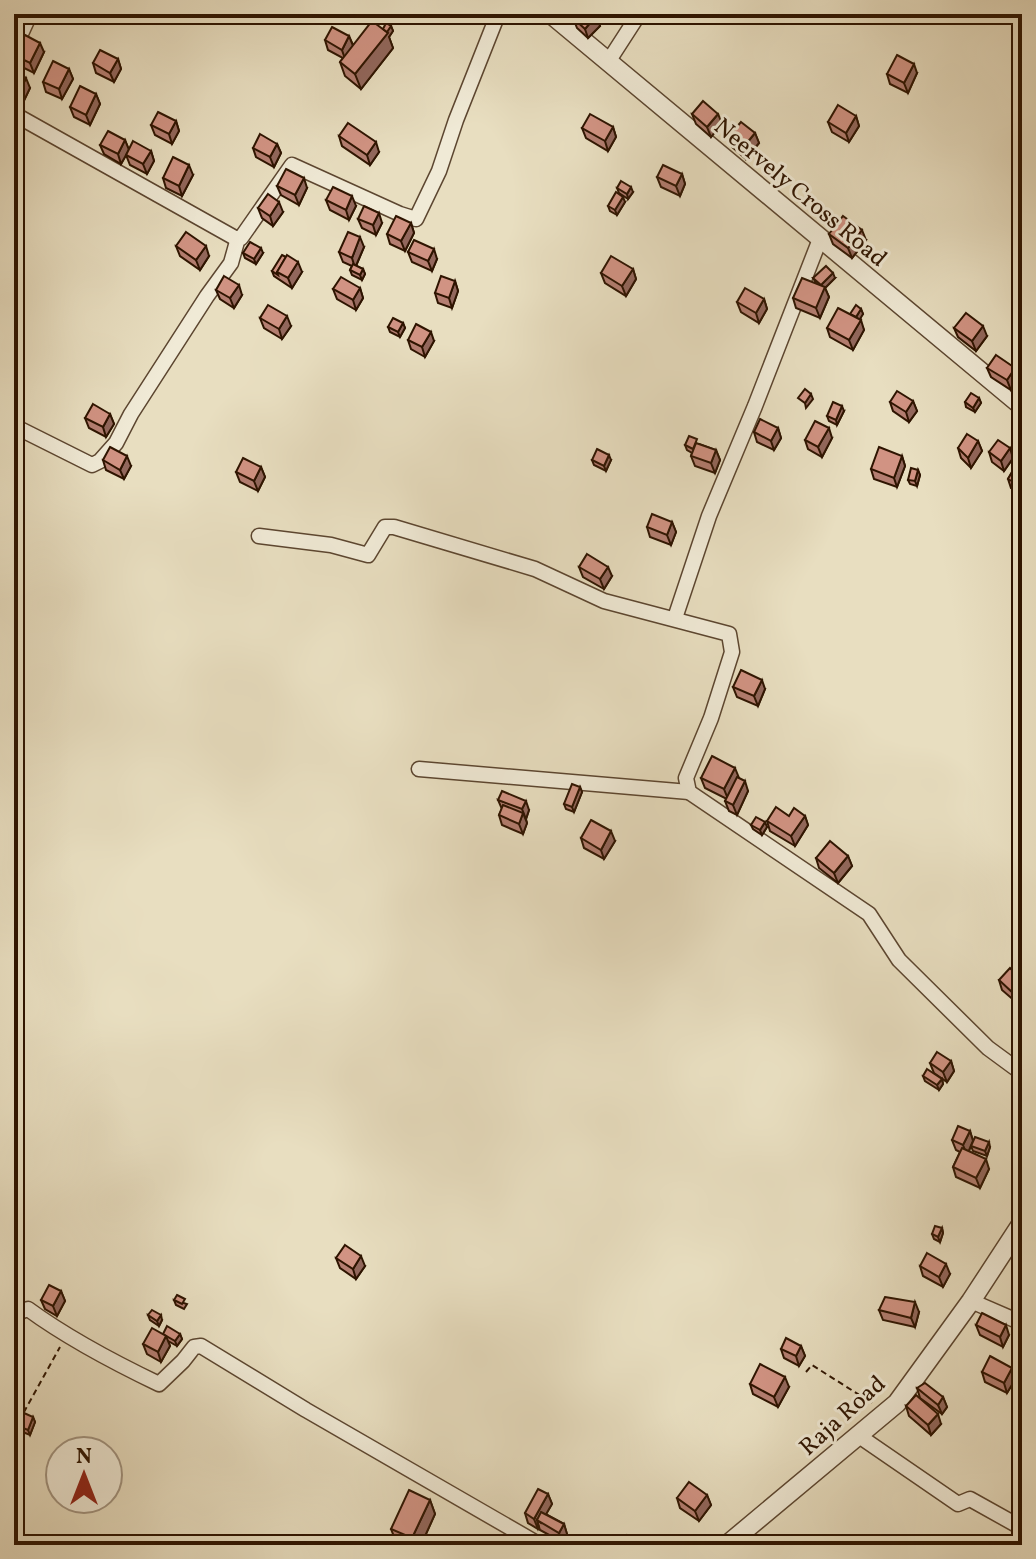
<svg xmlns="http://www.w3.org/2000/svg" width="1036" height="1559" font-family="Vollkorn,serif">
<rect width="100%" height="100%" fill="#e8dec0"/>
<filter id="stains"><feTurbulence type="fractalNoise" baseFrequency=".0025" numOctaves="4"/><feColorMatrix values="0 0 0 0 .2 0 0 0 0 .09 0 0 0 0 .02 0 0 0 .5 -.17"/></filter>
<radialGradient id="worn" r=".72"><stop offset=".6" stop-color="#630" stop-opacity="0"/><stop offset="1" stop-color="#630" stop-opacity=".3"/></radialGradient>
<g fill="none" stroke-linecap="round" stroke-linejoin="round">
<g stroke="#5c4630" stroke-width="17">
<g id="minor">
<path d="M14,49L30,14"/>
<path d="M608,62L639,14"/>
<path d="M14,114L235,238H241L292,165L400,214L416,219L439,171L456,120L498,14"/>
<path d="M14,426L92,465L100,461L116,443L131,414L207,296L231,263L238,238"/>
<path d="M259,536L331,545L368,555L385,527H394L535,569L604,601L729,634L732,652L711,718L686,778L689,792L869,914L899,960L988,1048L1022,1073"/>
<path d="M675,618L709,516L755,406L820,239"/>
<path d="M419,769L689,792"/>
<path d="M971,1301L1022,1323"/>
<path d="M14,1314L28,1309C69,1339 113,1362 159,1384L183,1361L194,1347L201,1346L306,1410L540,1545"/>
<path d="M859,1436L958,1504L970,1499L1022,1528"/>
</g>
</g>
<g stroke="#5c4630" stroke-width="21">
<g id="tertiary">
<path d="M551,14L1022,406"/>
<path d="M727,1545L897,1403L971,1301L1022,1223"/>
</g>
</g>
<g stroke="#2e1400" stroke-width="2" stroke-dasharray="6 4" stroke-linecap="butt">
<path d="M806,1372L812,1365L872,1403"/>
<path d="M14,1430L60,1347"/>
</g>
<use href="#minor" stroke="#f0ead6" stroke-width="14"/>
<use href="#tertiary" stroke="#f0ead6" stroke-width="18"/>
</g>
<g fill="#b47e71" stroke="#2e1400" stroke-width="2">
<path d="M596,16L600,26L588,38L577,28L573,18Z"/>
<path d="M391,26L393,31L389,37L393,48L361,89L345,76L340,62L343,58L328,50L325,40L349,36L353,45L383,29Z"/>
<path d="M44,52L34,73L18,65L14,55Z"/>
<path d="M118,59L121,69L114,82L96,73L93,63Z"/>
<path d="M69,69L73,79L62,99L46,92L43,82Z"/>
<path d="M14,72L30,88L20,109L14,106Z"/>
<path d="M917,73L908,93L890,84L887,74Z"/>
<path d="M96,94L100,104L90,125L74,117L70,107Z"/>
<path d="M692,114L722,123L711,137L696,124Z"/>
<path d="M856,116L859,126L849,142L832,132L828,122Z"/>
<path d="M176,121L179,131L172,144L155,135L151,125Z"/>
<path d="M613,127L616,137L608,151L586,138L582,128Z"/>
<path d="M755,133L759,143L746,159L732,147L728,137Z"/>
<path d="M339,136L379,152L370,165L342,146Z"/>
<path d="M125,140L129,150L151,151L154,161L147,174L130,165L126,155L121,164L104,154L100,145Z"/>
<path d="M277,144L281,153L274,167L256,157L253,148Z"/>
<path d="M682,174L685,184L680,196L661,187L657,177Z"/>
<path d="M193,175L182,196L166,188L163,178Z"/>
<path d="M277,186L307,188L299,205L281,195Z"/>
<path d="M617,188L633,192L628,199L619,193Z"/>
<path d="M326,200L356,206L349,220L330,210Z"/>
<path d="M625,202L617,215L610,211L608,206Z"/>
<path d="M258,208L283,212L273,226L262,218Z"/>
<path d="M358,219L382,223L376,235L362,228Z"/>
<path d="M411,223L414,233L405,251L390,244L387,234Z"/>
<path d="M829,234L866,240L852,258L833,244Z"/>
<path d="M176,246L209,256L200,270L180,256Z"/>
<path d="M364,247L356,266L363,269L365,274L362,280L352,275L350,270L352,266L343,262L339,252Z"/>
<path d="M408,252L437,259L432,271L412,262Z"/>
<path d="M243,253H263L256,264L245,258Z"/>
<path d="M633,269L636,279L626,296L605,283L601,273Z"/>
<path d="M272,271L302,272L292,288L274,276Z"/>
<path d="M813,278H835L825,288L829,297L820,318L796,308L793,298L816,283Z"/>
<path d="M455,281L458,291L452,308L438,303L435,293Z"/>
<path d="M360,288L363,298L356,310L337,299L333,289Z"/>
<path d="M216,290L242,295L234,308L220,299Z"/>
<path d="M764,299L767,309L759,323L741,312L737,302Z"/>
<path d="M861,309L863,314L859,319L864,330L853,350L830,337L827,328Z"/>
<path d="M260,318L291,326L282,339L264,328Z"/>
<path d="M403,323L405,328L400,337L390,332L388,327Z"/>
<path d="M954,328L987,336L976,351L958,337Z"/>
<path d="M408,340L434,341L425,357L411,349Z"/>
<path d="M987,368H1015L1019,378L1011,390L991,377Z"/>
<path d="M979,398L981,403L975,412L966,407L965,402Z"/>
<path d="M913,401L917,411L909,422L893,411L890,402Z"/>
<path d="M844,411L837,425L829,421L827,416Z"/>
<path d="M110,414L114,424L106,437L89,428L85,418Z"/>
<path d="M778,428L781,438L774,450L757,442L754,432Z"/>
<path d="M832,438L822,457L808,449L805,440Z"/>
<path d="M978,441L982,451L971,468L961,458L958,448Z"/>
<path d="M699,444L716,450L720,460L715,473L695,466L691,456L692,453L687,450L685,445Z"/>
<path d="M989,452L1013,458L1004,471L992,462Z"/>
<path d="M902,456L905,466L897,487L874,479L871,469Z"/>
<path d="M1022,457V495L1011,488L1008,479Z"/>
<path d="M103,460L131,466L124,479L106,470Z"/>
<path d="M592,460H611L606,471L594,465Z"/>
<path d="M261,467L265,477L258,491L240,482L236,472Z"/>
<path d="M918,470L920,475L917,486L910,484L908,480Z"/>
<path d="M672,522L676,532L671,545L650,537L647,527Z"/>
<path d="M579,567L612,576L604,589L583,577Z"/>
<path d="M733,687L765,689L758,706L737,697Z"/>
<path d="M701,778H739L748,791L737,815L729,811L725,801L727,799L705,788Z"/>
<path d="M580,787L582,792L574,812L566,809L564,804Z"/>
<path d="M498,800L529,810L526,819L527,823L523,834L502,825L499,815L502,809Z"/>
<path d="M789,816H805L808,825L795,846L770,831L767,821Z"/>
<path d="M751,825L767,827L762,835L753,829Z"/>
<path d="M581,838L615,841L604,859L584,848Z"/>
<path d="M848,856L852,866L838,883L819,868L816,858Z"/>
<path d="M999,980H1022V998L1017,1003L1002,990Z"/>
<path d="M951,1061L954,1071L947,1082L934,1073L930,1063Z"/>
<path d="M923,1076L942,1079L943,1084L939,1090L925,1081Z"/>
<path d="M970,1131L973,1141L990,1147L987,1156L973,1151L971,1146L972,1143L969,1151L989,1169L980,1188L956,1177L953,1167L960,1152L956,1150L952,1140Z"/>
<path d="M942,1228L943,1233L940,1242L934,1239L932,1234Z"/>
<path d="M336,1258L365,1266L356,1279L340,1268Z"/>
<path d="M920,1266L950,1274L943,1287L923,1276Z"/>
<path d="M61,1291L65,1301L57,1316L45,1309L41,1300Z"/>
<path d="M174,1300L187,1304L184,1309L176,1305Z"/>
<path d="M879,1310L919,1312L915,1327L883,1320Z"/>
<path d="M148,1315L162,1320L159,1326L150,1320Z"/>
<path d="M976,1325L1009,1335L1003,1347L980,1335Z"/>
<path d="M163,1334H180L182,1339L177,1346L168,1341L170,1346L161,1362L147,1354L143,1344Z"/>
<path d="M801,1346L805,1356L799,1366L784,1358L781,1349Z"/>
<path d="M982,1372L1016,1378L1007,1393L985,1382Z"/>
<path d="M750,1384L789,1387L778,1407L753,1394Z"/>
<path d="M917,1388L943,1397L947,1407L942,1414L920,1398Z"/>
<path d="M906,1406L941,1424L931,1435L909,1416Z"/>
<path d="M33,1417L35,1422L30,1435L20,1431L18,1426Z"/>
<path d="M548,1494L552,1504L546,1514L564,1524L567,1534L562,1542L540,1530L539,1527L538,1529L528,1523L525,1513Z"/>
<path d="M707,1495L711,1505L699,1521L680,1508L677,1498Z"/>
<path d="M430,1500L435,1514L421,1545H400L397,1544L391,1529Z"/>
</g>
<g fill="#92675c" stroke="#2e1400" stroke-width="2">
<path d="M596,16L600,26L588,38L585,29Z"/>
<path d="M391,26L393,31L389,37L393,48L361,89L355,74Z"/>
<path d="M349,36L353,46L345,59L342,50Z"/>
<path d="M40,43L44,52L34,73L30,63Z"/>
<path d="M118,59L121,69L114,82L110,73Z"/>
<path d="M914,64L917,73L908,93L904,83Z"/>
<path d="M69,69L73,79L62,99L59,89Z"/>
<path d="M26,78L30,88L20,109L16,99Z"/>
<path d="M96,94L100,104L90,125L86,115Z"/>
<path d="M718,114L722,123L711,137L707,127Z"/>
<path d="M856,116L859,126L849,142L846,133Z"/>
<path d="M176,121L179,131L172,144L169,134Z"/>
<path d="M613,127L616,137L608,151L605,141Z"/>
<path d="M755,133L759,143L746,159L742,149Z"/>
<path d="M125,140L129,150L121,164L118,154Z"/>
<path d="M376,142L379,152L370,165L367,155Z"/>
<path d="M277,144L281,153L274,167L270,157Z"/>
<path d="M151,151L154,161L147,174L143,164Z"/>
<path d="M189,165L193,175L182,196L179,186Z"/>
<path d="M682,174L685,184L680,196L676,186Z"/>
<path d="M304,178L307,188L299,205L295,195Z"/>
<path d="M631,187L633,192L628,199L627,194Z"/>
<path d="M352,196L356,206L349,220L346,210Z"/>
<path d="M623,197L625,202L617,215L615,210Z"/>
<path d="M279,202L283,212L273,226L270,216Z"/>
<path d="M379,213L382,223L376,235L373,225Z"/>
<path d="M411,223L414,233L405,251L401,241Z"/>
<path d="M862,230L866,240L852,258L848,248Z"/>
<path d="M360,237L364,247L355,268L352,258Z"/>
<path d="M206,246L209,256L200,270L196,260Z"/>
<path d="M261,248L263,253L256,264L254,259Z"/>
<path d="M434,249L437,259L432,271L428,261Z"/>
<path d="M298,262L302,272L292,288L288,278Z"/>
<path d="M363,269L365,274L362,280L360,275Z"/>
<path d="M633,269L636,279L626,296L622,286Z"/>
<path d="M833,273L835,278L825,288L829,297L820,318L816,308L821,285Z"/>
<path d="M455,281L458,291L452,308L449,298Z"/>
<path d="M239,285L242,295L234,308L230,298Z"/>
<path d="M360,288L363,298L356,310L353,300Z"/>
<path d="M764,299L767,309L759,323L756,313Z"/>
<path d="M861,309L863,314L857,324L855,319Z"/>
<path d="M287,316L291,326L282,339L279,329Z"/>
<path d="M861,320L864,330L853,350L849,340Z"/>
<path d="M403,323L405,328L400,337L398,332Z"/>
<path d="M983,326L987,336L976,351L972,341Z"/>
<path d="M431,332L434,341L425,357L422,347Z"/>
<path d="M1015,368L1019,378L1011,390L1007,380Z"/>
<path d="M811,394L813,399L806,408L805,403Z"/>
<path d="M979,398L981,403L975,412L973,408Z"/>
<path d="M913,401L917,411L909,422L906,412Z"/>
<path d="M842,406L844,411L837,425L836,420Z"/>
<path d="M110,414L114,424L106,437L103,427Z"/>
<path d="M778,428L781,438L774,450L771,441Z"/>
<path d="M829,428L832,438L822,457L818,447Z"/>
<path d="M978,441L982,451L971,468L968,458Z"/>
<path d="M1010,448L1013,458L1004,471L1001,461Z"/>
<path d="M716,450L720,460L715,473L711,463Z"/>
<path d="M609,455L611,460L606,471L604,466Z"/>
<path d="M127,456L131,466L124,479L120,470Z"/>
<path d="M902,456L905,466L897,487L894,478Z"/>
<path d="M261,467L265,477L258,491L254,481Z"/>
<path d="M918,470L920,475L917,486L915,481Z"/>
<path d="M672,522L676,532L671,545L667,535Z"/>
<path d="M608,567L612,576L604,589L600,579Z"/>
<path d="M762,680L765,689L758,706L754,696Z"/>
<path d="M735,768L739,778L728,799L724,789Z"/>
<path d="M745,781L748,791L737,815L733,805Z"/>
<path d="M580,787L582,792L574,812L572,807Z"/>
<path d="M526,801L529,810L526,819L522,809Z"/>
<path d="M523,813L527,823L523,834L519,824Z"/>
<path d="M805,816L808,825L795,846L791,836Z"/>
<path d="M765,822L767,827L762,835L760,830Z"/>
<path d="M611,831L615,841L604,859L601,850Z"/>
<path d="M848,856L852,866L838,883L834,873Z"/>
<path d="M1022,984V998L1017,1003L1013,993Z"/>
<path d="M951,1061L954,1071L947,1082L943,1072Z"/>
<path d="M942,1079L943,1084L939,1090L937,1085Z"/>
<path d="M970,1131L973,1141L967,1155L963,1145Z"/>
<path d="M989,1142L990,1147L987,1156L985,1151Z"/>
<path d="M986,1159L989,1169L980,1188L976,1178Z"/>
<path d="M942,1228L943,1233L940,1242L938,1237Z"/>
<path d="M361,1256L365,1266L356,1279L353,1269Z"/>
<path d="M946,1264L950,1274L943,1287L939,1277Z"/>
<path d="M61,1291L65,1301L57,1316L53,1306Z"/>
<path d="M915,1302L919,1312L915,1327L911,1318Z"/>
<path d="M161,1315L162,1320L159,1326L157,1321Z"/>
<path d="M1006,1325L1009,1335L1003,1347L1000,1337Z"/>
<path d="M180,1334L182,1339L177,1346L175,1341Z"/>
<path d="M166,1336L170,1346L161,1362L158,1352Z"/>
<path d="M801,1346L805,1356L799,1366L796,1356Z"/>
<path d="M1012,1368L1016,1378L1007,1393L1004,1383Z"/>
<path d="M785,1377L789,1387L778,1407L774,1397Z"/>
<path d="M943,1397L947,1407L942,1414L938,1405Z"/>
<path d="M938,1414L941,1424L931,1435L928,1425Z"/>
<path d="M33,1417L35,1422L30,1435L28,1430Z"/>
<path d="M548,1494L552,1504L541,1523L537,1520L539,1527L538,1529L534,1519Z"/>
<path d="M707,1495L711,1505L699,1521L695,1511Z"/>
<path d="M430,1500L435,1514L421,1545H414L412,1538Z"/>
<path d="M564,1524L567,1534L562,1542L559,1533Z"/>
</g>
<g fill="#d19383" stroke="#2e1400" stroke-width="2">
<path d="M577,14H593L596,16L585,29L573,18Z"/>
<path d="M372,21L388,33L355,74L340,62Z"/>
<path d="M386,23L391,26L387,32L383,29Z"/>
<path d="M332,27L349,36L342,50L325,40Z"/>
<path d="M25,35L40,43L30,63L14,55Z"/>
<path d="M100,50L118,59L110,73L93,63Z"/>
<path d="M897,55L914,64L904,83L887,74Z"/>
<path d="M53,61L69,69L59,89L43,82Z"/>
<path d="M14,72L26,78L16,99L14,98Z"/>
<path d="M80,86L96,94L86,115L70,107Z"/>
<path d="M703,101L718,114L707,127L692,114Z"/>
<path d="M838,105L856,116L846,133L828,122Z"/>
<path d="M158,112L176,121L169,134L151,125Z"/>
<path d="M590,114L613,127L605,141L582,128Z"/>
<path d="M741,122L755,133L742,149L728,137Z"/>
<path d="M348,123L376,142L367,155L339,136Z"/>
<path d="M108,131L125,140L118,154L100,145Z"/>
<path d="M260,134L277,144L270,157L253,148Z"/>
<path d="M133,141L151,151L143,164L126,155Z"/>
<path d="M173,157L189,165L179,186L163,178Z"/>
<path d="M663,165L682,174L676,186L657,177Z"/>
<path d="M286,169L304,178L295,195L277,186Z"/>
<path d="M621,181L631,187L627,194L617,188Z"/>
<path d="M333,187L352,196L346,210L326,200Z"/>
<path d="M616,192L623,197L615,210L608,206Z"/>
<path d="M268,194L279,202L270,216L258,208Z"/>
<path d="M364,206L379,213L373,225L358,219Z"/>
<path d="M396,216L411,223L401,241L387,234Z"/>
<path d="M843,216L862,230L848,248L829,234Z"/>
<path d="M186,232L206,246L196,260L176,246Z"/>
<path d="M348,232L360,237L352,258L339,252Z"/>
<path d="M414,240L434,249L428,261L408,252Z"/>
<path d="M250,242L261,248L254,259L243,253Z"/>
<path d="M282,255L286,257L277,272L278,275L272,271Z"/>
<path d="M287,255L298,262L288,278L277,272Z"/>
<path d="M611,256L633,269L622,286L601,273Z"/>
<path d="M353,264L363,269L360,275L350,270Z"/>
<path d="M826,266L833,273L821,285L813,278Z"/>
<path d="M224,276L239,285L230,298L216,290Z"/>
<path d="M441,276L455,281L449,298L435,293Z"/>
<path d="M341,277L360,288L353,300L333,289Z"/>
<path d="M802,278L825,287L816,308L793,298Z"/>
<path d="M745,288L764,299L756,313L737,302Z"/>
<path d="M268,305L287,316L279,329L260,318Z"/>
<path d="M856,305L861,309L856,317L850,314Z"/>
<path d="M838,308L861,320L849,340L827,328Z"/>
<path d="M966,313L983,326L972,341L954,328Z"/>
<path d="M393,318L403,323L398,332L388,327Z"/>
<path d="M416,324L431,332L422,347L408,340Z"/>
<path d="M996,355L1015,368L1007,380L987,368Z"/>
<path d="M805,389L811,394L805,403L798,398Z"/>
<path d="M897,391L913,401L906,412L890,402Z"/>
<path d="M971,393L979,398L973,408L965,402Z"/>
<path d="M833,402L842,406L836,420L827,416Z"/>
<path d="M93,404L110,414L103,427L85,418Z"/>
<path d="M760,419L778,428L771,441L754,432Z"/>
<path d="M815,421L829,428L818,447L805,440Z"/>
<path d="M967,434L978,441L968,458L958,448Z"/>
<path d="M689,436L697,439L693,449L685,445Z"/>
<path d="M998,440L1010,448L1001,461L989,452Z"/>
<path d="M696,443L716,450L711,463L691,456Z"/>
<path d="M110,447L127,456L120,470L103,460Z"/>
<path d="M879,447L902,456L894,478L871,469Z"/>
<path d="M597,449L609,455L604,466L592,460Z"/>
<path d="M1021,456L1022,457V487L1008,479Z"/>
<path d="M243,458L261,467L254,481L236,472Z"/>
<path d="M911,468L918,470L915,481L908,480Z"/>
<path d="M652,514L672,522L667,535L647,527Z"/>
<path d="M587,554L608,567L600,579L579,567Z"/>
<path d="M741,670L762,680L754,696L733,687Z"/>
<path d="M712,756L735,768L724,789L701,778Z"/>
<path d="M737,777L745,781L733,805L725,801Z"/>
<path d="M572,784L580,787L572,807L564,804Z"/>
<path d="M502,791L526,801L522,809L498,800Z"/>
<path d="M503,805L523,813L519,824L499,815Z"/>
<path d="M776,807L789,816L794,808L805,816L791,836L767,821Z"/>
<path d="M756,817L765,822L760,830L751,825Z"/>
<path d="M591,820L611,831L601,850L581,838Z"/>
<path d="M830,841L848,856L834,873L816,858Z"/>
<path d="M1010,968L1022,980V984L1013,993L999,980Z"/>
<path d="M937,1052L951,1061L943,1072L930,1063Z"/>
<path d="M927,1069L942,1079L937,1085L923,1076Z"/>
<path d="M958,1126L970,1131L963,1145L952,1140Z"/>
<path d="M975,1137L989,1142L985,1151L971,1146Z"/>
<path d="M962,1148L986,1159L976,1178L953,1167Z"/>
<path d="M935,1226L942,1228L938,1237L932,1234Z"/>
<path d="M345,1245L361,1256L353,1269L336,1258Z"/>
<path d="M927,1253L946,1264L939,1277L920,1266Z"/>
<path d="M49,1285L61,1291L53,1306L41,1300Z"/>
<path d="M177,1295L185,1299L182,1304L174,1300Z"/>
<path d="M885,1297L915,1302L911,1318L879,1310Z"/>
<path d="M152,1310L161,1315L157,1321L148,1315Z"/>
<path d="M982,1313L1006,1325L1000,1337L976,1325Z"/>
<path d="M167,1326L180,1334L175,1341L163,1334Z"/>
<path d="M152,1328L166,1336L158,1352L143,1344Z"/>
<path d="M786,1338L801,1346L796,1356L781,1349Z"/>
<path d="M990,1356L1012,1368L1004,1383L982,1372Z"/>
<path d="M760,1364L785,1377L774,1397L750,1384Z"/>
<path d="M925,1383L943,1397L938,1405L917,1388Z"/>
<path d="M916,1395L938,1414L928,1425L906,1406Z"/>
<path d="M24,1413L33,1417L28,1430L18,1426Z"/>
<path d="M689,1482L707,1495L695,1511L677,1498Z"/>
<path d="M538,1489L548,1494L534,1519L525,1513Z"/>
<path d="M409,1490L430,1500L412,1538L391,1529Z"/>
<path d="M541,1512L564,1524L559,1533L537,1520Z"/>
<path d="M627,1535L641,1545H619Z"/>
</g>
<g text-anchor="middle" stroke-width="6" stroke-linejoin="round" paint-order="stroke">
<g font-size="24" fill="#2e1400" stroke="#f0ead6">
<text transform="translate(801 192) rotate(40)" y="8">Neervely Cross Road</text>
<text transform="translate(842 1415) rotate(-42)" y="8">Raja Road</text>
</g>
</g>
<rect width="1036" height="1559" fill="none" stroke="#e8dec0" stroke-width="48"/>
<rect x="16" y="16" width="1004" height="1527" fill="none" stroke="#2e1400" stroke-width="4"/>
<rect x="24" y="24" width="988" height="1511" fill="none" stroke="#2e1400" stroke-width="2"/>
<g transform="translate(84 1475)"><circle r="38" fill="#f0ead6" stroke="#a29480" stroke-width="2"/>
<path d="M0-6L14 30L0 20L-14 30Z" fill="#8f2418"/>
<text y="-12" font-size="22" font-weight="bold" text-anchor="middle" fill="#2e1400">N</text>
</g>
<rect width="100%" height="100%" filter="url(#stains)"/>
<rect width="100%" height="100%" fill="url(#worn)"/>
</svg>
